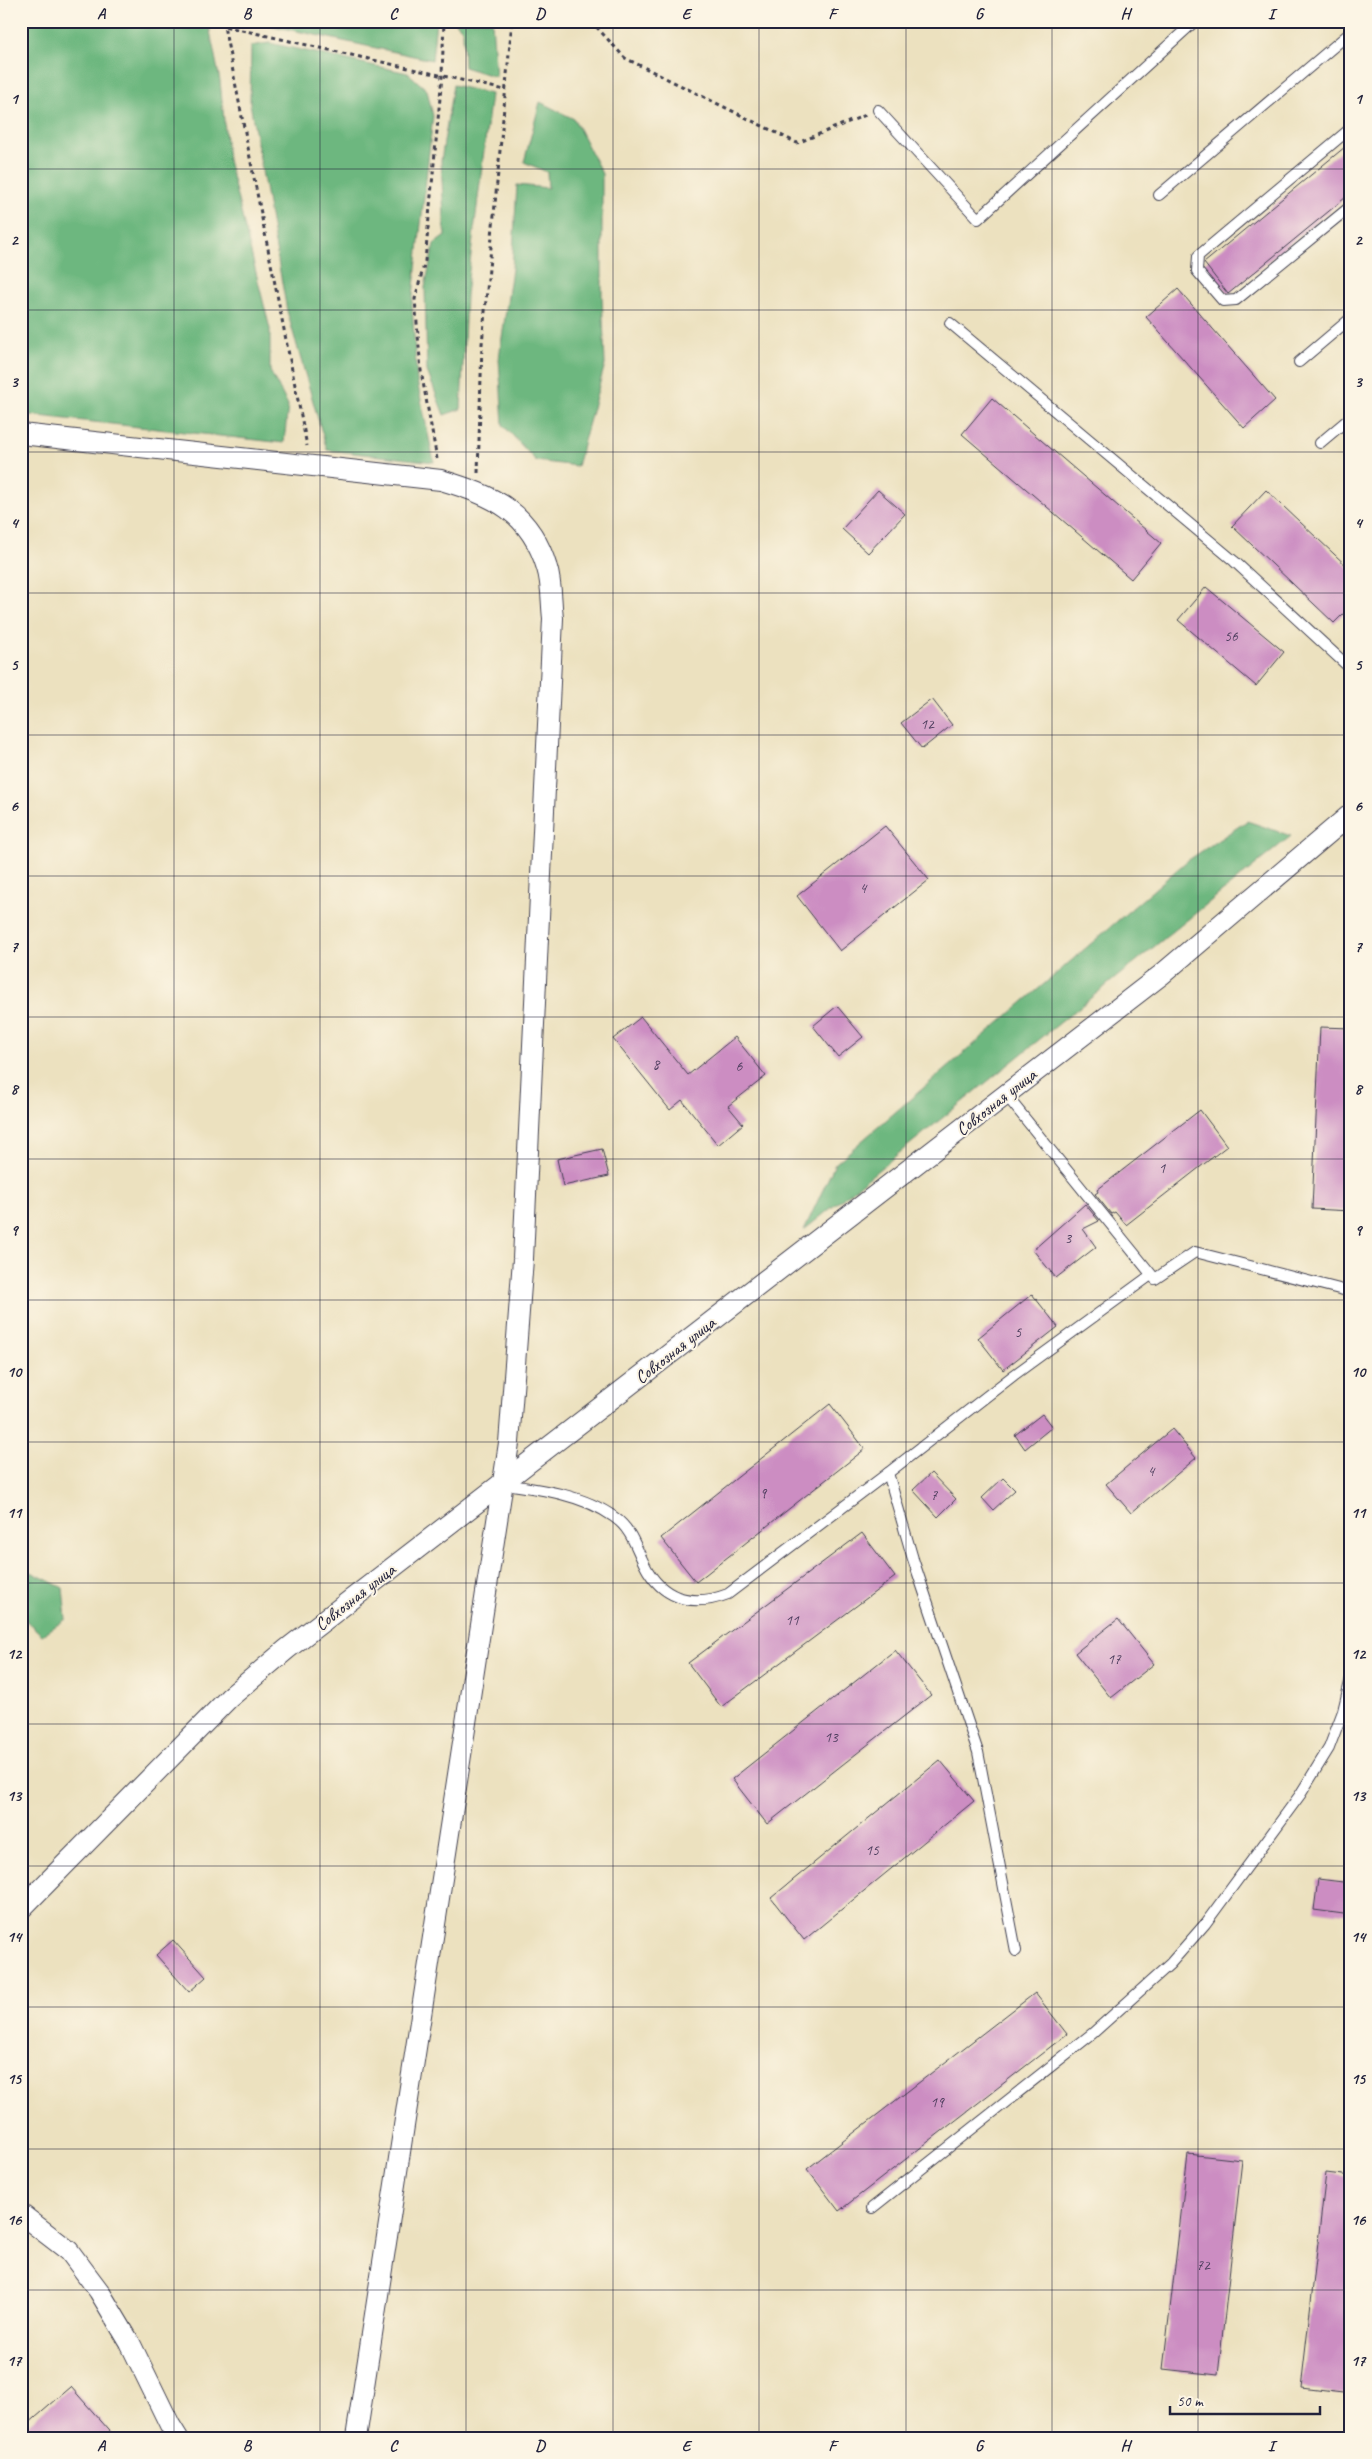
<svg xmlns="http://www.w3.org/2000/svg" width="1372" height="2459" font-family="Caveat,sans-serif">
<rect width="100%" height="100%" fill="#fcf5e5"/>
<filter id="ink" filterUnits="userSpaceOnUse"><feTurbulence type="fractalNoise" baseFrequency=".02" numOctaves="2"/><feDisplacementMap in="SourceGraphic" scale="10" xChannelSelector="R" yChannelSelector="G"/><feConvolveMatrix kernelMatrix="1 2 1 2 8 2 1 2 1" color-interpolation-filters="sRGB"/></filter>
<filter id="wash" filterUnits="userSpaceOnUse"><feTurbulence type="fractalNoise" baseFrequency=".0096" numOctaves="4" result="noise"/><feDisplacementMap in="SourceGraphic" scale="20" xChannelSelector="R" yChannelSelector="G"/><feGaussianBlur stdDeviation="1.12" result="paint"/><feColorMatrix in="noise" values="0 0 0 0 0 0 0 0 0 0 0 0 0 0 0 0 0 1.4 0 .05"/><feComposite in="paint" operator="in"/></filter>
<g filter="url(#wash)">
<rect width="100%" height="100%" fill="#ece1bf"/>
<g fill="#6db77f" stroke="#486c5d">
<path d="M21,21H208L220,81L228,160L270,329V371L288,405L284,443L21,414Z"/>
<path d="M250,21H436L432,60Z"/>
<path d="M454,21H492L496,77L464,67L463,30Z"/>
<path d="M269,43L408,73L427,90L433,116L412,305L417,381L434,462L327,450L287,311L250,103L251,46Z"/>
<path d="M453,85L491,94L466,295L461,409L444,415L427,371L425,287L434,244L445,236L441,161Z"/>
<path d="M540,102L574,119L602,174V295L605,364L577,466L536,461L503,425L499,358L512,269L517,185L548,188L547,172L524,162Z"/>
<path d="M1247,821L1291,836L804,1230L835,1164L1187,861Z"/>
<path d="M21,1567L63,1588L66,1619L42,1635L21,1616Z"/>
</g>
<g id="blocks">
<g fill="#cc8dc2">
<path d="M1351,142V193L1228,294L1204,263Z"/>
<path d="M1178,289L1275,400L1244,428L1146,317Z"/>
<path d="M992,398L1161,543L1131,579L962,434Z"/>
<path d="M878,490L905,514L868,553L842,529Z"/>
<path d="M1266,490L1351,570V606L1334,623L1232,526Z"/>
<path d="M1206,587L1284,652L1256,686L1178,620Z"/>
<path d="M932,699L952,725L922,749L901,723Z"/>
<path d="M885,826L929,880L840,951L797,896Z"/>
<path d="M837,1006L863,1037L838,1057L813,1026Z"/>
<path d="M641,1017L688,1075L735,1037L766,1076L728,1106L743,1124L718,1145L682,1100L670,1110L613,1039Z"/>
<path d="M1320,1027L1351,1028V1211L1312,1209Z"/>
<path d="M1200,1110L1227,1146L1126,1225L1115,1212L1111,1214L1095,1194L1098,1192L1097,1190Z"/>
<path d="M602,1149L609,1176L563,1186L557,1159Z"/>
<path d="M1085,1204L1099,1221L1083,1229L1096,1247L1056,1278L1033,1250Z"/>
<path d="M1032,1294L1058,1327L1003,1370L978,1338Z"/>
<path d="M830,1404L865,1449L696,1582L661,1538Z"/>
<path d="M1042,1414L1052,1427L1025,1449L1015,1435Z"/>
<path d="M1172,1429L1196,1458L1131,1513L1106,1484Z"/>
<path d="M931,1473L956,1499L938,1517L913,1490Z"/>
<path d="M1003,1478L1015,1490L993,1510L982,1498Z"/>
<path d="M862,1533L895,1577L721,1707L688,1663Z"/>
<path d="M1118,1619L1154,1664L1111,1698L1075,1653Z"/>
<path d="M895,1650L931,1695L767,1824L732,1779Z"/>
<path d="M940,1760L974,1801L804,1940L771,1898Z"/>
<path d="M1318,1879L1351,1883V1915L1314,1910Z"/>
<path d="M173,1940L206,1977L189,1992L156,1955Z"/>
<path d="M1035,1993L1067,2034L839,2211L807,2169Z"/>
<path d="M1188,2154L1242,2160L1218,2375L1163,2369Z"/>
<path d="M1326,2173L1351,2176V2394L1301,2388Z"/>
<path d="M71,2387L116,2438H21V2430Z"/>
</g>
</g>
</g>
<g filter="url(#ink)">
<use href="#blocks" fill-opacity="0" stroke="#403f4f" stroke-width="1"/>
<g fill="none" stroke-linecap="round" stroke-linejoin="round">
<g stroke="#403f4f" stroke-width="12">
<g id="service">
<path d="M878,110L978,219L1195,21"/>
<path d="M1351,128L1198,256L1197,271L1223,301L1236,300L1351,206"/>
<path d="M1159,195L1351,32"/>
<path d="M950,323L1234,561L1351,669"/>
<path d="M1299,362L1351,318"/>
<path d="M1320,443L1351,417"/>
<path d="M1006,1095L1155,1279L1195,1252L1351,1292"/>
<path d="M504,1484C540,1489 584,1495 614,1517C634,1531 636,1551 648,1571C667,1602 697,1606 728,1594L888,1473"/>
<path d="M1016,1951L978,1752L913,1559L888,1473L1014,1375L1151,1275"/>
<path d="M872,2208L1093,2033L1170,1964L1205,1924L1300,1795L1329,1748L1343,1711L1351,1678"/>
</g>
</g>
<g stroke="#403f4f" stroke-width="22">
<g id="minor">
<path d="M21,434L441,480C494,496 530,511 547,568C552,583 551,602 553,618L523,1259L509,1443L356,2438"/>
<path d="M21,1909L229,1698L287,1649L1161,975L1351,814"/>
<path d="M21,2214L69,2251L99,2291L130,2343L170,2425L178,2438"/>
</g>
</g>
<g stroke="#403f4f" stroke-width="3" stroke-dasharray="4 4" stroke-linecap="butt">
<path d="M202,21L505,90"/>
<path d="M223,21L307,446"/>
<path d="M591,21L625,58L797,143L866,115"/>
<path d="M437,459L421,371L415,299L425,261L442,76L444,21"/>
<path d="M478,473L482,344L512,21"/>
</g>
<use href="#service" stroke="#fff" stroke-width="10"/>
<use href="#minor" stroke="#fff" stroke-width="20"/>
</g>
</g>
<path fill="none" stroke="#22223b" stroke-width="1" stroke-opacity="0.55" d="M174,21V2438M320,21V2438M466,21V2438M613,21V2438M759,21V2438M906,21V2438M1052,21V2438M1198,21V2438M21,169H1351M21,310H1351M21,452H1351M21,593H1351M21,735H1351M21,876H1351M21,1017H1351M21,1159H1351M21,1300H1351M21,1442H1351M21,1583H1351M21,1724H1351M21,1866H1351M21,2007H1351M21,2149H1351M21,2290H1351"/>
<g text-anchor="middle" stroke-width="4" stroke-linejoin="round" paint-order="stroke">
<g font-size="15" fill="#4c3d5d">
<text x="1231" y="641">56</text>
<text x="927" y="729">12</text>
<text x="863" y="893">4</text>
<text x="656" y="1069">8</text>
<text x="739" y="1071">6</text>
<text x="1162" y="1173">1</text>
<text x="1068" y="1243">3</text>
<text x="1018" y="1337">5</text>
<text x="1151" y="1476">4</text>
<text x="763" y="1498">9</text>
<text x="934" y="1500">7</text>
<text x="792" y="1625">11</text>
<text x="1114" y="1664">17</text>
<text x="831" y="1742">13</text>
<text x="872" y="1855">15</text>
<text x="937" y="2107">19</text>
<text x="1203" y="2270">72</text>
</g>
<g font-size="18" fill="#22223b" stroke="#fcf5e5">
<text transform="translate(996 1102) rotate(-38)" y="6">Совхозная улица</text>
<text transform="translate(675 1350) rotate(-38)" y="6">Совхозная улица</text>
<text transform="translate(355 1597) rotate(-38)" y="6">Совхозная улица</text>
</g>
</g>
<rect width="1372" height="2459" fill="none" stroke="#fcf5e5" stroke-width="55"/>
<path d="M1170 2406v8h150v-8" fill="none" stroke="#22223b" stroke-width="2.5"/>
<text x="1177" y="2406" font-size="15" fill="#22223b" stroke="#fcf5e5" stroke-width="4" paint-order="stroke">50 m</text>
<rect x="28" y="28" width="1316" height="2404" fill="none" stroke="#22223b" stroke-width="2"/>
<g font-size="16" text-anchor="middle" font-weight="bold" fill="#22223b">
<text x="101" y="19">A</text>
<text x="247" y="19">B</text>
<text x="393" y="19">C</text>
<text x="540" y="19">D</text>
<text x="686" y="19">E</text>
<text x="832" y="19">F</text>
<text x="979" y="19">G</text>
<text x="1125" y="19">H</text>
<text x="1271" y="19">I</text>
<text x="14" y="104">1</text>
<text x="1358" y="104">1</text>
<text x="14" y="245">2</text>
<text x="1358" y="245">2</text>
<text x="14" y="387">3</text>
<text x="1358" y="387">3</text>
<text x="14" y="528">4</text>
<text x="1358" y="528">4</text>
<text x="14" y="670">5</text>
<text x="1358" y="670">5</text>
<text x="14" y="811">6</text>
<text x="1358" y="811">6</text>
<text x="14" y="952">7</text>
<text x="1358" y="952">7</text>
<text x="14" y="1094">8</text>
<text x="1358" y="1094">8</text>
<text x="14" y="1235">9</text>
<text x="1358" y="1235">9</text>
<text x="14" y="1377">10</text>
<text x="1358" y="1377">10</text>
<text x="14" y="1518">11</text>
<text x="1358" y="1518">11</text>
<text x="14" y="1659">12</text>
<text x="1358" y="1659">12</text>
<text x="14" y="1801">13</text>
<text x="1358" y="1801">13</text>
<text x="14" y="1942">14</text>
<text x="1358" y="1942">14</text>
<text x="14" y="2084">15</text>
<text x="1358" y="2084">15</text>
<text x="14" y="2225">16</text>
<text x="1358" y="2225">16</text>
<text x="14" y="2366">17</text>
<text x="1358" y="2366">17</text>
<text x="101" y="2451">A</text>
<text x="247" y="2451">B</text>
<text x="393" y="2451">C</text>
<text x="540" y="2451">D</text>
<text x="686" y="2451">E</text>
<text x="832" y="2451">F</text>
<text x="979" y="2451">G</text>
<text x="1125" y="2451">H</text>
<text x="1271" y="2451">I</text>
</g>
</svg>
